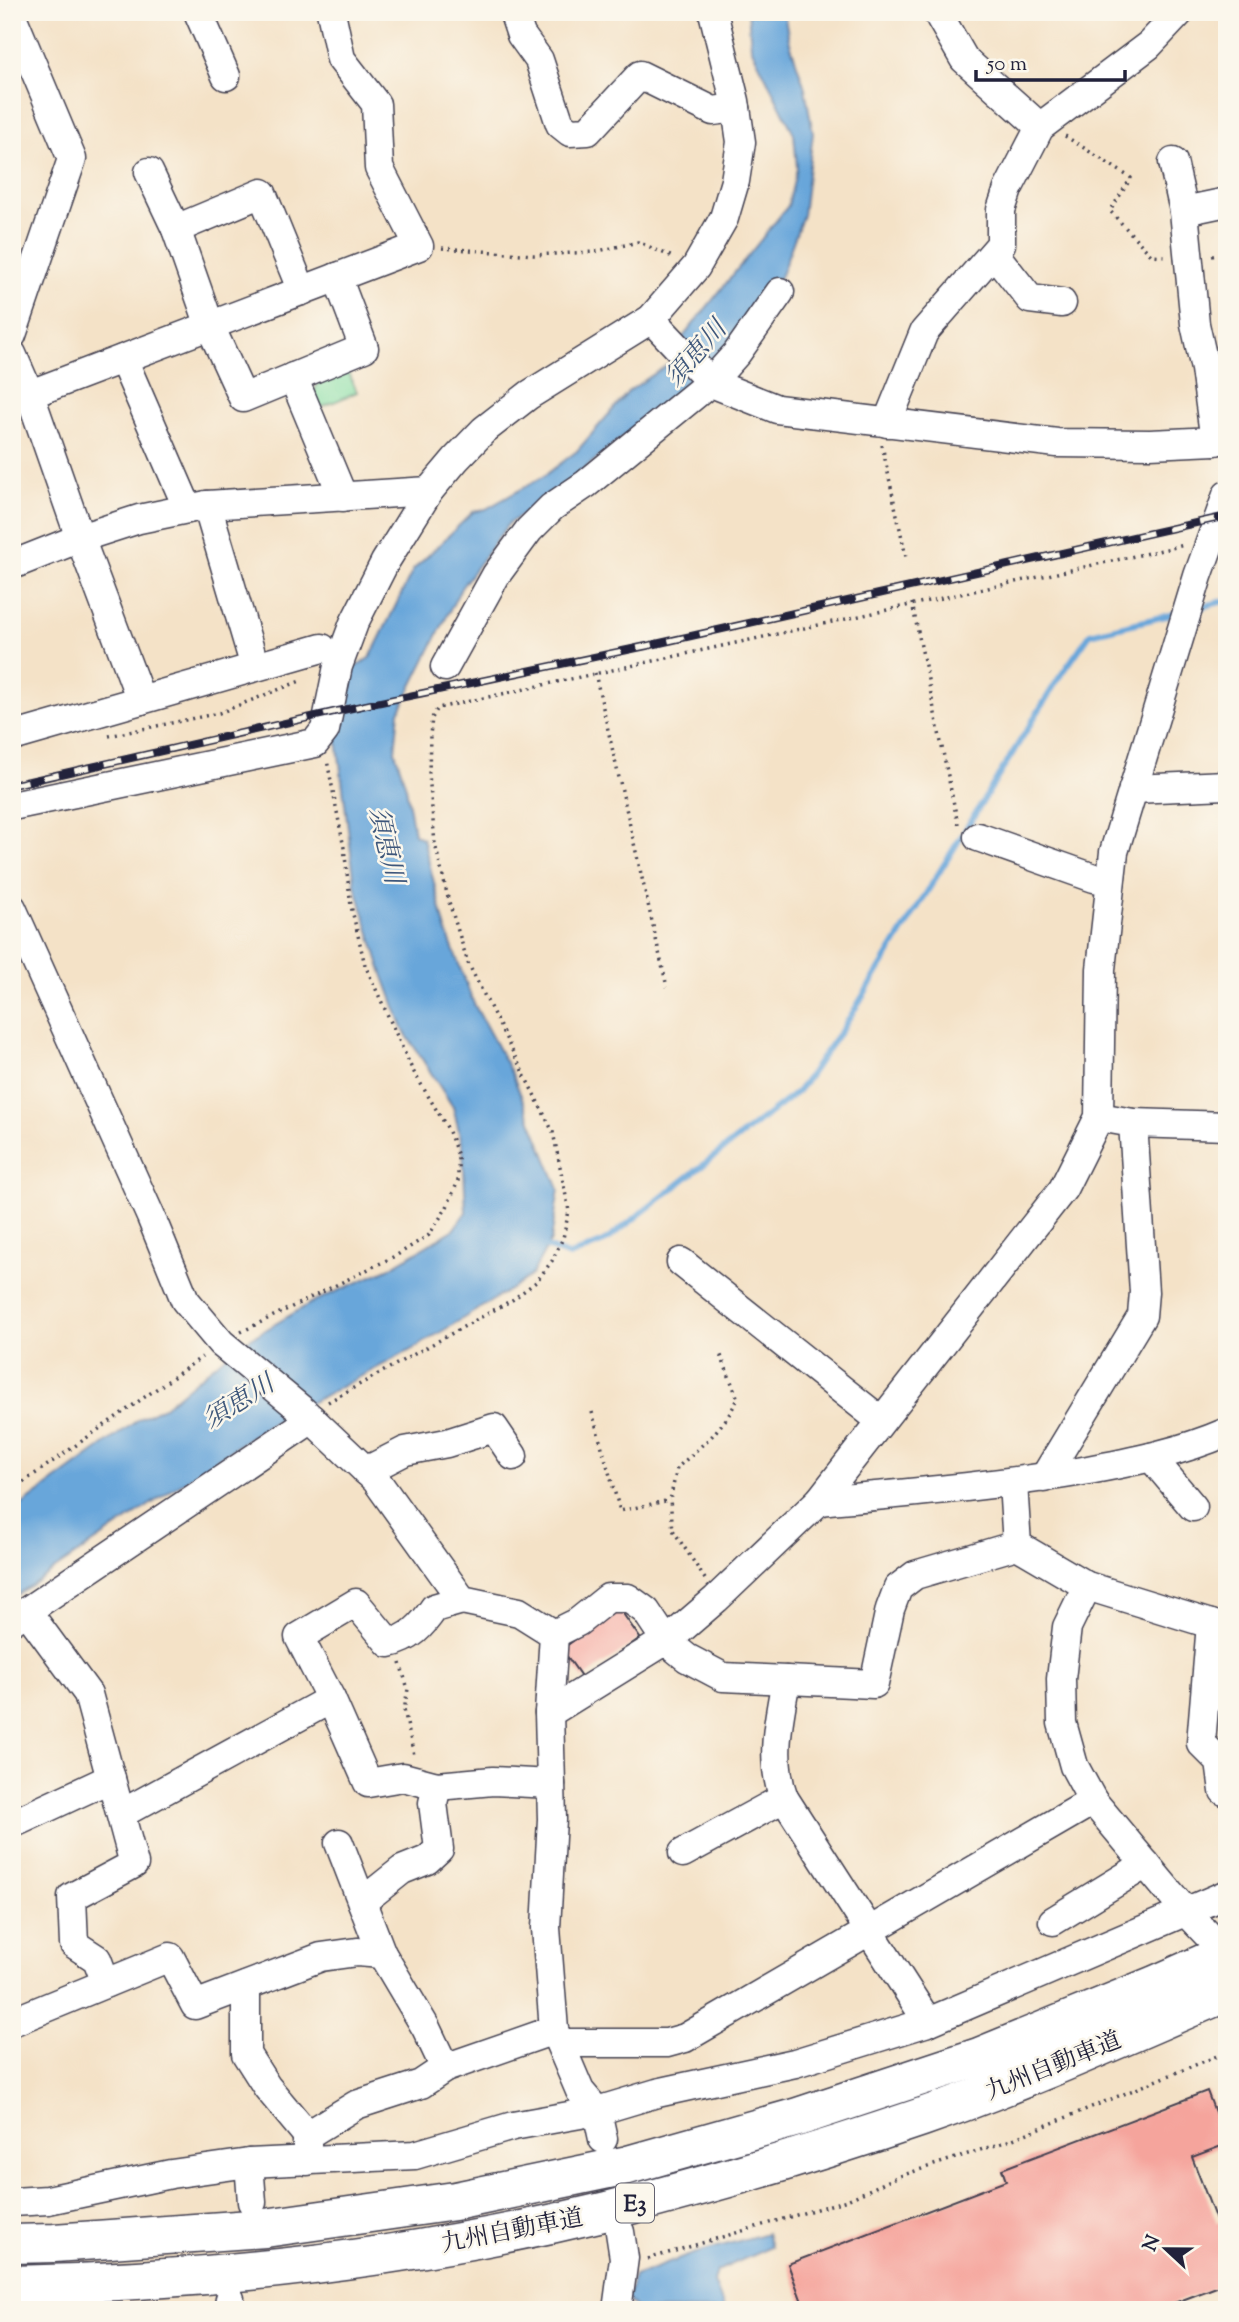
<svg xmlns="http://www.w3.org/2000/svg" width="1239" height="2322" font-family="'Sorts Mill Goudy','Noto Serif JP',serif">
<rect width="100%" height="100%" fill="#fbf7ec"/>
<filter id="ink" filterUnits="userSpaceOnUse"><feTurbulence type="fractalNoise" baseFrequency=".0143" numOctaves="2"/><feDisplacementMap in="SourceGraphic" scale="14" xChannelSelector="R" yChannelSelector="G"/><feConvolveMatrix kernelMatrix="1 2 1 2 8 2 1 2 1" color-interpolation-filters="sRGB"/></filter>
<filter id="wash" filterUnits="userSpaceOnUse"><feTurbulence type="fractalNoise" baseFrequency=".00686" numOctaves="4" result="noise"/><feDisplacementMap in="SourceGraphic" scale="28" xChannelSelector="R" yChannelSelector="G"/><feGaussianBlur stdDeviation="1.57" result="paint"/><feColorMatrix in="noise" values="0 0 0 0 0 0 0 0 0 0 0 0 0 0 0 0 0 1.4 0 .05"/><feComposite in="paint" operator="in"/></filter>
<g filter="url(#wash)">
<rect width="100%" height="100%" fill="#f4e2c7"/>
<path fill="#84dea4" stroke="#538070" stroke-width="2" d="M346,367L357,392L320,408L313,394L319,380Z"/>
<g fill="#68a6da" stroke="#45648a" stroke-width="2">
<path d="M748,12H784L789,40L805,88L813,133L803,215L781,275L747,328L706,368L548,499L509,523L461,588L399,712L395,751L406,787L414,834L423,839L446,930L474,1004L513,1076L559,1189L551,1240L532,1274L516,1286L413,1349L268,1425L12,1598V1512L139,1419L164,1407L236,1347L313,1302L388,1269L453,1230L466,1212L463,1147L453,1107L404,1031L380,966L355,885L335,723L347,672L370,658L413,570L473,512L486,509L544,476L577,451L629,391L676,359L679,342L788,206L797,168L794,134L751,47Z"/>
<path d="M767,2233L771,2247L717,2271L714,2282L725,2310H637L627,2299L634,2276L693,2254Z"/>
</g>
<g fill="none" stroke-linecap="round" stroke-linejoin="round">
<g stroke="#68a6da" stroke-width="6">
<path d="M1198,608L1227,600"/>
<path d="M539,1244L569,1256L604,1242L797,1092C814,1072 825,1050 842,1030L1057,681L1090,634L1178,613"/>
</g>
</g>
<g id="blocks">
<g fill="#f5a49c">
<path d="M619,1608L640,1638L583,1679L562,1649Z"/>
<path d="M1207,2091L1227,2144L1192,2157L1217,2223L1227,2219V2283L1156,2310H805L788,2264L1006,2181L1002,2169Z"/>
</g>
</g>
</g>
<g filter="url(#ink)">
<use href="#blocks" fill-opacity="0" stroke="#423f50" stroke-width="2"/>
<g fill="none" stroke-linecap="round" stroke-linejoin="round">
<g stroke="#423f50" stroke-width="31">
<g id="minor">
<path d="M198,12L226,76"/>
<path d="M937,12L964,59L1040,127"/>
<path d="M514,14L521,35L539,60L560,124L570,132L588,131L640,75L713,111L736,108"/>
<path d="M12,16L72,159L12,335"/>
<path d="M1173,162L1184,211L1195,324L1205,369L1215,441"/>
<path d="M149,172L176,229L210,326L243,398L364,348L337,277"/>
<path d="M1184,211L1227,202"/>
<path d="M176,229L262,193L302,291"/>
<path d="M994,253L1030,299L1062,303"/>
<path d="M651,319L704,375L719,386L777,409L1057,443L1150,444L1215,441L1227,438"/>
<path d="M12,354L30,395L80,538L141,700"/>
<path d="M123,359L188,509"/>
<path d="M293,377L343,497"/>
<path d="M12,401L419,246L379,168L376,104L341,59L331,12"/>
<path d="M887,423L924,332L1001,244V210L1008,189L1040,127L1149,45L1180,12"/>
<path d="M207,505L255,667"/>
<path d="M12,565L80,538L139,519L207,505L429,491"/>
<path d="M445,667L496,575L529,530L552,507L586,484L712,381L737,353L780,292"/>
<path d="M12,737L322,648"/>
<path d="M1133,789L1227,785"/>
<path d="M12,806L315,743L325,730L338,666L354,623L385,562L429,491L456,459L484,430L529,395L651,319L696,267L724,218L735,181L741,142L735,101L713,12"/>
<path d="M978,837L1094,878L1110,881"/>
<path d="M12,908L151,1217L185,1300L221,1343L303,1411L376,1480L462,1600L519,1612L554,1634L549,1713L552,1819L546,1928L554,2030L580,2091L597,2111L603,2139"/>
<path d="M1133,1123L1227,1126"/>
<path d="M681,1262L880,1420"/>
<path d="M1151,1457L1193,1507"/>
<path d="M366,1471L405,1451L447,1443L494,1428L513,1456"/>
<path d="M1044,1478L1142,1316L1144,1292L1133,1123L1099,1117"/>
<path d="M1013,1483L1017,1545L1087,1586L1227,1629"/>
<path d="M819,1501C907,1493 995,1486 1083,1471C1132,1462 1181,1452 1227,1432"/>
<path d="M1087,1586L1067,1627L1061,1679L1062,1723L1074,1766L1093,1801L1185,1911L1207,1934"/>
<path d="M462,1600L434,1608C422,1626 410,1639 389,1643L356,1603L299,1637L331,1699L368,1783L403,1777L437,1786L493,1781L551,1784"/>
<path d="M27,1611L88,1694L134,1864L72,1897L74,1944L97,1959L106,1983"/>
<path d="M12,1621L312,1419"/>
<path d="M1211,1624L1201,1743L1220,1762L1224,1791"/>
<path d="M554,1634L578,1622L608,1598H628L646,1611L666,1641L687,1658L723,1677L874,1684L890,1609L898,1588L915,1575L1017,1545"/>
<path d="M786,1680C779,1719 769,1759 784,1798L928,2022"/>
<path d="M549,1713L673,1636L716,1599L819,1501L1063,1189L1099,1117L1101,969L1114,852L1198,576L1227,495"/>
<path d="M121,1814L331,1699"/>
<path d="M12,1824L111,1778"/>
<path d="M339,1843L382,1954L426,2028L445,2068L554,2030"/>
<path d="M683,1853L784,1798"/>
<path d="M362,1902L402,1870L427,1860L439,1849L433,1803L437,1786"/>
<path d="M1053,1921L1146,1864"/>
<path d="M246,1986V2054L267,2087L307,2135"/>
<path d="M12,2022L170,1957L195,2005L321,1957L357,1952L382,1954"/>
<path d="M560,2043H667L685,2038L1093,1801"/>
<path d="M307,2161V2135L356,2105L421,2084L445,2068"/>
<path d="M249,2163L252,2202"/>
<path d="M12,2202L48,2200L171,2174L249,2163L415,2155L513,2126L597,2111L657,2093L795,2063L928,2022L1227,1894"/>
<path d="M228,2310L230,2299"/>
<path d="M617,2310L624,2258L620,2232"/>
</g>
</g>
<g stroke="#423f50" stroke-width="41">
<g id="highway">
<path d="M12,2244L54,2243L265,2228L455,2201L628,2165L798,2117L979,2057L1155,1985L1227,1953"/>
<path d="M12,2285C211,2281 414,2258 607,2211C714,2184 819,2152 922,2117C1026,2081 1126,2035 1227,1992"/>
</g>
</g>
<g stroke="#423f50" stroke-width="3.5" stroke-dasharray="2 5" stroke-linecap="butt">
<path d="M1065,136L1131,178L1110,211L1151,255L1166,256"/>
<path d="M442,248L534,255L594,252L638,242L675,258"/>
<path d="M1212,256L1227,253"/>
<path d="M882,445L906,557"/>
<path d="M912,603L958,824"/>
<path d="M595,673L667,987"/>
<path d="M109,736L219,713L303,680"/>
<path d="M241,1332L397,1255L429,1235L447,1207L458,1181V1156L448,1129L412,1069L365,965L351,906L344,848L327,760"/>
<path d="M328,1402L512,1300L536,1282L552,1261L563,1238L569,1211L553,1132L468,963L449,902L435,844L429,774L430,735L432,718L438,708L1185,545"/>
<path d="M592,1412L620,1511L670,1500"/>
<path d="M12,1490L202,1357"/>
<path d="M705,1579L673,1530L670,1500L677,1468L712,1436L727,1418L738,1399L720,1353"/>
<path d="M400,1663L408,1689L404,1710L414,1755"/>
<path d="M648,2259L847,2200L897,2177L1008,2141L1227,2052"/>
</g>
<use href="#minor" stroke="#fff" stroke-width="28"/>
<use href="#highway" stroke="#fff" stroke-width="38"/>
<g stroke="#22223b" stroke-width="8">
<path id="rail" d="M12,785L338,711L651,645L1227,516"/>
</g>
<use href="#rail" stroke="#fbf7ec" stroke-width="5" stroke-dasharray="16" stroke-linecap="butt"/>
</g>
</g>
<g text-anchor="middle" stroke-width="5" stroke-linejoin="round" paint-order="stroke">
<rect fill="#fbf7ec" stroke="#636270" stroke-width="2" x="616" y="2183.5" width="38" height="39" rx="5"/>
<g font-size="23" font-weight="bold" fill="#22223b">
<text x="635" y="2211">E3</text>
</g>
<g font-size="24" fill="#22223b" stroke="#fbf7ec">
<text transform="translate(1053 2065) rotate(-22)" y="8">九州自動車道</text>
<text transform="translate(512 2230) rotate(-11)" y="8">九州自動車道</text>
</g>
<g font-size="26" font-style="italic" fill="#3e577b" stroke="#fbf7ec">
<text transform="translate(695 353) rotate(-49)" y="9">須恵川</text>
<text transform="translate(387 845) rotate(77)" y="9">須恵川</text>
<text transform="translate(238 1401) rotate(-32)" y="9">須恵川</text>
</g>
</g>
<rect width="1239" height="2322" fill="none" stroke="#fbf7ec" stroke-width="42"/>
<g transform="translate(1166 2249) rotate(292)" stroke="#fbf7ec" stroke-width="5" paint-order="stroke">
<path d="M0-5L12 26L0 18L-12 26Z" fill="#22223b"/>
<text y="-10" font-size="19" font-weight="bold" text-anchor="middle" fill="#22223b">N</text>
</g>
<path d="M976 70v10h149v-10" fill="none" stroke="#22223b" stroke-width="3.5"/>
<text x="987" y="70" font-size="21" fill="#22223b" stroke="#fbf7ec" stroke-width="5" paint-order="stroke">50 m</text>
</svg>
